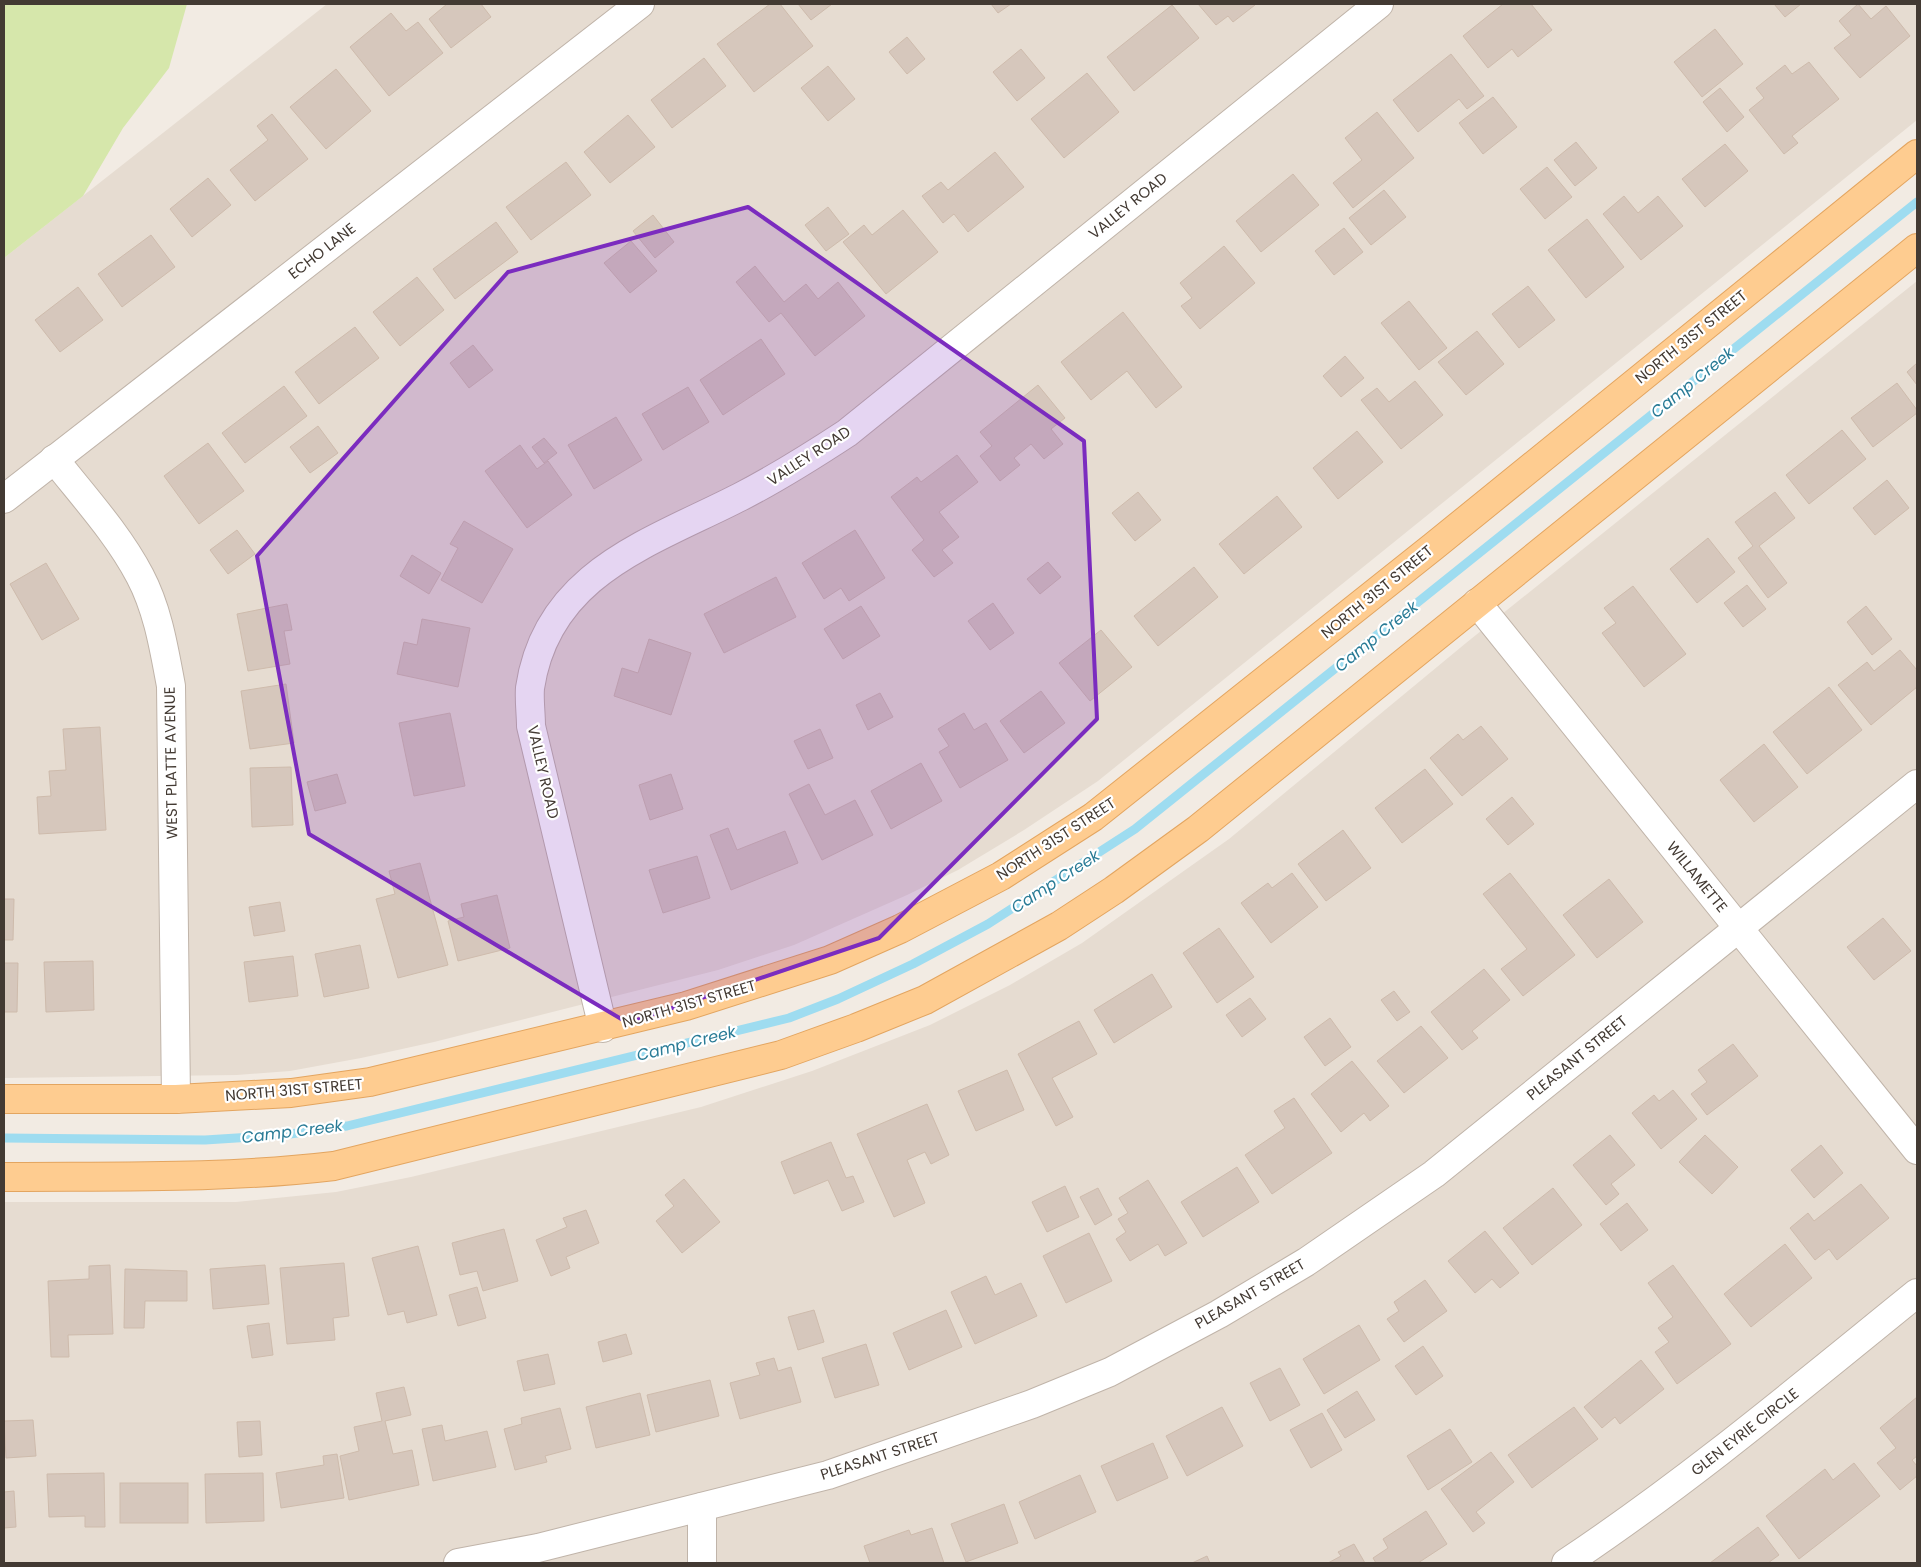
<svg xmlns="http://www.w3.org/2000/svg" width="1921" height="1567" font-family="Poppins,sans-serif">
<rect width="100%" height="100%" fill="#f2ebe3"/>
<g fill="#e6dcd1">
<path d="M327,4H1917V120L1098,781L1024,830L958,870L907,895L794,945L718,970L434,1042L361,1058L290,1071L237,1075L4,1078V258Z"/>
<path d="M1917,281V1563H4V1202H236L336,1192L411,1177L701,1107L812,1071L930,1025L1010,985L1082,943L1229,839L1466,643Z"/>
</g>
<path fill="#d6e7ab" d="M4,4H187L169,68L123,128L83,196L4,258Z"/>
<g fill="none" stroke-linecap="round" stroke-linejoin="round">
<path stroke="#9edcf0" stroke-width="9" d="M4,1138L205,1140L283,1135L347,1126L789,1018L838,999L913,964L988,924L1135,829L1917,202"/>
</g>
<g fill="#d6c7bc" stroke="#cebbac">
<path d="M447,4H481L491,17L451,48L429,19Z"/>
<path d="M770,4H780L813,46L754,92L717,44Z"/>
<path d="M798,4H832L811,20Z"/>
<path d="M991,4H1011L998,13Z"/>
<path d="M1198,4H1254L1255,5L1233,22L1228,16L1216,25Z"/>
<path d="M1503,4H1531L1552,30L1518,57L1512,49L1488,68L1463,36Z"/>
<path d="M1774,4H1801L1785,17Z"/>
<path d="M1858,4L1871,19L1886,6L1910,36L1860,78L1834,48L1851,35L1839,21Z"/>
<path d="M1172,5L1199,38L1134,91L1107,57Z"/>
<path d="M391,13L406,31L418,22L443,53L389,96L350,47Z"/>
<path d="M1715,29L1743,64L1702,97L1674,62Z"/>
<path d="M907,37L925,59L907,74L889,52Z"/>
<path d="M1021,49L1045,78L1017,101L993,72Z"/>
<path d="M1451,54L1484,96L1467,109L1459,99L1418,132L1393,100Z"/>
<path d="M704,58L726,86L672,128L651,100Z"/>
<path d="M1809,62L1839,99L1792,136L1798,143L1784,154L1749,110L1764,98L1756,88L1785,65L1792,74Z"/>
<path d="M828,66L855,99L828,121L801,88Z"/>
<path d="M336,69L371,111L326,149L290,107Z"/>
<path d="M1087,73L1119,112L1064,158L1031,119Z"/>
<path d="M1720,88L1744,117L1727,132L1703,102Z"/>
<path d="M1493,97L1517,127L1483,154L1459,123Z"/>
<path d="M1377,112L1414,158L1353,208L1333,183L1362,160L1345,138Z"/>
<path d="M272,114L308,159L255,201L230,170L268,140L257,126Z"/>
<path d="M628,115L655,147L610,183L584,152Z"/>
<path d="M1576,142L1597,168L1575,186L1554,160Z"/>
<path d="M1725,144L1748,171L1705,207L1682,179Z"/>
<path d="M995,152L1024,187L968,232L954,214L943,223L922,196L941,182L948,190Z"/>
<path d="M566,162L591,195L531,240L506,207Z"/>
<path d="M1547,167L1572,197L1545,219L1520,189Z"/>
<path d="M1293,174L1319,205L1261,252L1236,221Z"/>
<path d="M208,178L231,205L192,237L170,209Z"/>
<path d="M1384,190L1406,217L1371,245L1349,218Z"/>
<path d="M1624,196L1638,213L1658,196L1683,226L1641,260L1603,214Z"/>
<path d="M828,207L849,234L826,251L805,225Z"/>
<path d="M903,210L938,252L886,294L843,242L864,225L872,235Z"/>
<path d="M653,215L674,242L655,258L633,231Z"/>
<path d="M1587,219L1624,267L1586,298L1548,250Z"/>
<path d="M496,222L518,252L455,299L433,269Z"/>
<path d="M1344,228L1363,252L1334,275L1315,251Z"/>
<path d="M151,235L175,267L122,307L98,274Z"/>
<path d="M631,241L657,271L630,293L604,263Z"/>
<path d="M1224,246L1255,283L1200,329L1181,306L1192,298L1180,283Z"/>
<path d="M755,266L784,302L806,284L818,299L838,282L865,316L815,356L781,313L769,322L736,282Z"/>
<path d="M417,277L444,310L400,346L373,312Z"/>
<path d="M1528,286L1555,320L1519,348L1492,314Z"/>
<path d="M78,287L103,320L60,352L35,320Z"/>
<path d="M1409,301L1447,348L1419,370L1381,323Z"/>
<path d="M1123,312L1182,387L1156,408L1127,371L1091,400L1061,362Z"/>
<path d="M355,327L379,358L319,404L295,372Z"/>
<path d="M1477,331L1504,364L1466,395L1438,362Z"/>
<path d="M761,339L785,374L723,415L700,380Z"/>
<path d="M473,345L493,370L469,388L450,363Z"/>
<path d="M1345,356L1364,378L1341,397L1323,376Z"/>
<path d="M1917,363V385L1907,372Z"/>
<path d="M1415,381L1443,415L1401,449L1361,400L1377,388L1389,402Z"/>
<path d="M1897,383L1917,410V413L1873,447L1851,418Z"/>
<path d="M1038,385L1065,418L1051,429L1063,444L1044,459L1031,444L1014,458L1020,465L1000,481L980,456L992,446L980,432Z"/>
<path d="M284,386L307,416L245,463L222,433Z"/>
<path d="M688,387L709,422L663,450L642,414Z"/>
<path d="M616,417L642,460L594,489L568,445Z"/>
<path d="M318,426L338,453L310,473L290,447Z"/>
<path d="M1842,430L1866,459L1809,504L1786,475Z"/>
<path d="M1357,431L1383,462L1338,499L1313,468Z"/>
<path d="M544,438L557,453L544,463L532,447Z"/>
<path d="M208,443L244,491L199,524L164,476Z"/>
<path d="M520,445L537,469L548,461L572,495L527,528L485,471Z"/>
<path d="M957,455L978,482L939,512L959,537L942,550L953,563L934,577L912,550L924,540L891,497L917,477L921,482Z"/>
<path d="M1887,480L1909,508L1875,535L1853,508Z"/>
<path d="M1138,492L1161,520L1135,541L1112,513Z"/>
<path d="M1775,492L1795,518L1759,546L1787,583L1768,598L1738,558L1753,546L1735,522Z"/>
<path d="M1277,496L1302,527L1244,574L1219,544Z"/>
<path d="M464,521L513,549L482,603L441,580L458,548L450,544Z"/>
<path d="M237,530L255,554L228,574L210,550Z"/>
<path d="M855,530L885,578L849,601L841,588L824,599L802,563Z"/>
<path d="M1708,538L1735,572L1697,603L1670,569Z"/>
<path d="M412,555L441,573L429,594L400,576Z"/>
<path d="M1048,562L1061,577L1040,594L1027,579Z"/>
<path d="M46,563L79,619L42,640L10,584Z"/>
<path d="M1194,567L1218,597L1158,646L1134,616Z"/>
<path d="M776,577L796,617L724,653L704,614Z"/>
<path d="M1747,585L1766,609L1743,627L1724,603Z"/>
<path d="M1633,586L1686,654L1644,687L1602,633L1616,623L1604,608Z"/>
<path d="M993,603L1014,633L990,650L968,621Z"/>
<path d="M287,604L292,630L284,631L290,664L248,671L237,614Z"/>
<path d="M861,606L880,636L843,659L824,629Z"/>
<path d="M1866,606L1892,639L1872,655L1847,622Z"/>
<path d="M422,619L470,628L458,687L397,674L404,642L417,645Z"/>
<path d="M1101,630L1132,667L1090,701L1059,663Z"/>
<path d="M649,639L691,653L671,715L614,696L622,668L638,673Z"/>
<path d="M1900,650L1917,670V687L1871,725L1838,685L1867,662L1874,671Z"/>
<path d="M286,684L294,743L250,749L241,691Z"/>
<path d="M1829,687L1862,730L1807,774L1773,732Z"/>
<path d="M1041,691L1065,723L1024,753L1000,721Z"/>
<path d="M880,693L893,717L868,730L856,705Z"/>
<path d="M450,713L465,786L414,796L399,723Z"/>
<path d="M964,713L974,730L986,723L1008,760L960,788L939,752L949,746L938,729Z"/>
<path d="M1481,726L1508,759L1462,796L1430,758L1458,734L1463,740Z"/>
<path d="M100,727L106,830L39,834L37,797L51,796L49,771L66,770L63,729Z"/>
<path d="M820,729L833,758L808,769L794,741Z"/>
<path d="M1764,744L1798,787L1754,822L1720,780Z"/>
<path d="M921,763L942,801L891,829L871,791Z"/>
<path d="M291,767L293,825L252,827L250,768Z"/>
<path d="M1425,769L1453,804L1402,843L1375,808Z"/>
<path d="M337,774L346,803L315,811L307,782Z"/>
<path d="M671,774L683,809L650,820L639,785Z"/>
<path d="M809,784L825,815L855,800L873,835L822,860L789,794Z"/>
<path d="M1512,797L1534,824L1508,845L1486,819Z"/>
<path d="M728,828L737,850L785,831L798,863L731,890L710,835Z"/>
<path d="M1343,830L1371,868L1326,901L1298,864Z"/>
<path d="M697,856L710,898L663,913L649,870Z"/>
<path d="M420,863L448,965L398,978L376,899L395,894L389,871Z"/>
<path d="M1292,873L1318,907L1271,943L1241,903L1268,883L1272,888Z"/>
<path d="M1510,873L1575,955L1523,996L1501,969L1527,949L1483,894Z"/>
<path d="M1609,879L1643,922L1597,958L1563,915Z"/>
<path d="M497,895L510,948L458,961L448,921L464,917L461,904Z"/>
<path d="M4,899H14L13,940H4Z"/>
<path d="M280,902L285,931L254,936L249,907Z"/>
<path d="M1883,918L1911,951L1874,980L1847,947Z"/>
<path d="M1219,928L1254,977L1217,1003L1183,953Z"/>
<path d="M360,945L369,988L324,997L315,954Z"/>
<path d="M293,956L298,996L249,1002L244,962Z"/>
<path d="M93,961L94,1010L46,1012L44,962Z"/>
<path d="M4,963H18L17,1012H4Z"/>
<path d="M1484,969L1510,1000L1472,1031L1478,1038L1462,1050L1431,1012Z"/>
<path d="M1152,974L1172,1007L1114,1043L1094,1010Z"/>
<path d="M1394,991L1410,1012L1397,1021L1381,1000Z"/>
<path d="M1250,998L1266,1019L1242,1037L1226,1015Z"/>
<path d="M1330,1018L1351,1047L1325,1066L1304,1037Z"/>
<path d="M1079,1021L1097,1054L1052,1078L1073,1117L1056,1126L1018,1054Z"/>
<path d="M1421,1026L1448,1058L1404,1093L1377,1061Z"/>
<path d="M1733,1044L1758,1076L1707,1115L1691,1094L1707,1082L1698,1070Z"/>
<path d="M1352,1061L1389,1106L1370,1121L1364,1113L1341,1132L1311,1094Z"/>
<path d="M1007,1070L1024,1110L976,1131L958,1091Z"/>
<path d="M1673,1090L1697,1119L1661,1149L1632,1113L1654,1095L1659,1101Z"/>
<path d="M1294,1098L1332,1153L1272,1194L1245,1155L1285,1128L1274,1111Z"/>
<path d="M927,1104L949,1155L931,1164L925,1152L907,1160L925,1203L894,1217L857,1134Z"/>
<path d="M1610,1135L1635,1165L1611,1184L1619,1194L1606,1205L1573,1165Z"/>
<path d="M1705,1135L1738,1167L1712,1194L1679,1162Z"/>
<path d="M831,1142L846,1178L853,1176L864,1202L842,1211L828,1180L794,1194L781,1162Z"/>
<path d="M1821,1145L1843,1173L1814,1198L1791,1170Z"/>
<path d="M1237,1167L1259,1202L1203,1237L1181,1202Z"/>
<path d="M684,1179L720,1222L682,1253L656,1221L674,1206L665,1195Z"/>
<path d="M1148,1180L1187,1243L1165,1256L1158,1244L1130,1261L1116,1239L1126,1232L1118,1219L1128,1213L1119,1198Z"/>
<path d="M1861,1184L1889,1218L1837,1260L1829,1249L1815,1260L1790,1228L1808,1213L1814,1221Z"/>
<path d="M1065,1186L1079,1217L1047,1232L1032,1202Z"/>
<path d="M1098,1188L1112,1215L1095,1225L1080,1197Z"/>
<path d="M1553,1188L1582,1225L1532,1265L1503,1228Z"/>
<path d="M1627,1203L1648,1230L1621,1251L1600,1224Z"/>
<path d="M586,1210L599,1243L566,1257L570,1268L551,1276L536,1240L567,1227L563,1218Z"/>
<path d="M504,1229L518,1281L483,1291L477,1271L460,1275L452,1243Z"/>
<path d="M1485,1231L1519,1273L1500,1288L1492,1279L1475,1293L1448,1261Z"/>
<path d="M1089,1233L1112,1281L1066,1303L1043,1256Z"/>
<path d="M1785,1244L1812,1278L1751,1327L1724,1294Z"/>
<path d="M418,1246L437,1315L407,1323L404,1311L388,1315L372,1258Z"/>
<path d="M344,1263L349,1316L333,1318L335,1340L287,1344L280,1268Z"/>
<path d="M110,1265L113,1334L68,1335L69,1357H51L48,1281L89,1279V1266Z"/>
<path d="M265,1265L269,1304L213,1309L210,1269Z"/>
<path d="M1673,1265L1731,1344L1677,1384L1655,1352L1669,1342L1658,1328L1673,1317L1648,1283Z"/>
<path d="M125,1269L187,1271V1301H145L144,1328H124Z"/>
<path d="M986,1276L995,1295L1021,1283L1037,1316L975,1344L951,1292Z"/>
<path d="M1425,1280L1447,1311L1404,1342L1387,1319L1399,1311L1394,1302Z"/>
<path d="M477,1287L486,1318L458,1326L449,1295Z"/>
<path d="M814,1310L824,1342L798,1350L788,1317Z"/>
<path d="M946,1310L962,1347L909,1370L893,1333Z"/>
<path d="M269,1323L273,1355L252,1358L247,1326Z"/>
<path d="M1359,1325L1380,1360L1324,1394L1303,1359Z"/>
<path d="M626,1334L632,1354L603,1362L598,1342Z"/>
<path d="M866,1344L879,1385L835,1398L822,1358Z"/>
<path d="M1423,1346L1443,1376L1416,1395L1395,1366Z"/>
<path d="M548,1354L555,1384L524,1391L517,1361Z"/>
<path d="M774,1358L778,1371L791,1367L801,1402L740,1419L730,1383L760,1375L756,1363Z"/>
<path d="M1641,1360L1664,1389L1620,1424L1615,1417L1602,1428L1584,1407Z"/>
<path d="M1280,1368L1300,1405L1270,1421L1250,1383Z"/>
<path d="M710,1380L719,1416L656,1432L647,1395Z"/>
<path d="M404,1387L411,1415L385,1421L393,1454L412,1450L419,1485L349,1500L340,1456L359,1451L354,1427L382,1421L376,1393Z"/>
<path d="M1357,1391L1375,1420L1345,1438L1327,1410Z"/>
<path d="M640,1393L650,1435L596,1448L586,1407Z"/>
<path d="M1917,1397V1456L1912,1460L1917,1466V1476L1900,1490L1877,1463L1896,1448L1880,1428Z"/>
<path d="M1222,1407L1243,1446L1187,1476L1166,1436Z"/>
<path d="M1574,1407L1598,1439L1532,1488L1508,1455Z"/>
<path d="M560,1408L571,1449L545,1456L547,1462L515,1470L504,1429L522,1424L521,1418Z"/>
<path d="M1322,1413L1342,1450L1311,1468L1290,1430Z"/>
<path d="M33,1420L36,1456L6,1458L4,1421Z"/>
<path d="M260,1421L262,1455L239,1457L237,1422Z"/>
<path d="M442,1425L445,1441L487,1431L496,1467L433,1481L422,1429Z"/>
<path d="M1450,1429L1472,1462L1428,1490L1407,1456Z"/>
<path d="M1153,1443L1168,1478L1117,1501L1101,1466Z"/>
<path d="M1491,1452L1514,1482L1476,1512L1485,1523L1473,1532L1441,1489Z"/>
<path d="M337,1454L344,1498L281,1508L276,1473L324,1465L323,1456Z"/>
<path d="M1854,1463L1880,1496L1799,1559L1766,1516L1825,1469L1833,1480Z"/>
<path d="M104,1473L105,1527H85V1516L49,1517L47,1474Z"/>
<path d="M263,1473L264,1521L206,1523L205,1474Z"/>
<path d="M1080,1475L1096,1512L1035,1539L1019,1502Z"/>
<rect x="120" y="1483" width="68" height="40"/>
<path d="M14,1491L16,1527L4,1528V1492Z"/>
<path d="M1004,1504L1018,1543L966,1562L951,1524Z"/>
<path d="M1426,1511L1447,1544L1418,1563H1376L1373,1558L1388,1548L1383,1539Z"/>
<path d="M1758,1527L1779,1555L1768,1563H1710Z"/>
<path d="M932,1528L944,1563H870L864,1546L909,1530L911,1535Z"/>
<path d="M1354,1544L1365,1563H1328L1341,1556L1338,1552Z"/>
<path d="M1207,1556L1210,1563H1192Z"/>
</g>
<g fill="none" stroke-linecap="round" stroke-linejoin="round">
<g stroke="#c0b4a9" stroke-width="30">
<g id="minor">
<path d="M54,459C84,497 118,534 140,576C158,610 164,649 171,686L176,1099"/>
<path d="M4,499L640,4"/>
<path d="M1477,603L1917,1150"/>
<path d="M603,1028L531,726C531,714 529,700 530,688C547,573 650,543 740,497C777,478 812,456 847,433L1379,4"/>
<path d="M458,1563L538,1548L828,1475L1032,1404L1110,1372L1219,1314L1306,1262L1434,1174L1917,784"/>
<path d="M702,1563V1507"/>
<path d="M1566,1563C1689,1481 1802,1386 1917,1293"/>
</g>
</g>
<g stroke="#e3a560" stroke-width="30">
<g id="major">
<path d="M4,1099H176L291,1093L370,1082L686,1006L830,960L900,929L1001,876L1093,817L1434,546L1917,154"/>
<path d="M4,1177C114,1176 224,1179 334,1166L781,1055L856,1028L925,1000L1059,926L1114,890L1198,829L1917,248"/>
</g>
</g>
<use href="#minor" stroke="#fff" stroke-width="28"/>
<use href="#major" stroke="#fecc90" stroke-width="28"/>
</g>
<path fill="#7b2cbf" fill-opacity="0.2" stroke="#7b2cbf" stroke-width="4" stroke-linejoin="round" d="M748,207L1084,441L1097,719L879,938L628,1023L309,834L257,556L508,272Z"/>
<g text-anchor="middle" stroke-width="4.5" stroke-linejoin="round" paint-order="stroke">
<g font-size="15" fill="#433a33" stroke="#fff">
<text transform="translate(1128 206) rotate(-39)" y="5">VALLEY ROAD</text>
<text transform="translate(322 251) rotate(-38)" y="5">ECHO LANE</text>
<text transform="translate(1691 337) rotate(-39)" y="5">NORTH 31ST STREET</text>
<text transform="translate(809 456) rotate(-33)" y="5">VALLEY ROAD</text>
<text transform="translate(1377 592) rotate(-39)" y="5">NORTH 31ST STREET</text>
<text transform="translate(171 763) rotate(-91)" y="5">WEST PLATTE AVENUE</text>
<text transform="translate(543 772) rotate(77)" y="5">VALLEY ROAD</text>
<text transform="translate(1056 839) rotate(-33)" y="5">NORTH 31ST STREET</text>
<text transform="translate(1697 877) rotate(51)" y="5">WILLAMETTE</text>
<text transform="translate(689 1004) rotate(-16)" y="5">NORTH 31ST STREET</text>
<text transform="translate(1577 1058) rotate(-39)" y="5">PLEASANT STREET</text>
<text transform="translate(294 1090) rotate(-5)" y="5">NORTH 31ST STREET</text>
<text transform="translate(1250 1294) rotate(-30)" y="5">PLEASANT STREET</text>
<text transform="translate(1745 1432) rotate(-38)" y="5">GLEN EYRIE CIRCLE</text>
<text transform="translate(880 1456) rotate(-18)" y="5">PLEASANT STREET</text>
</g>
<g font-size="16" font-style="italic" fill="#297b96" stroke="#fff">
<text transform="translate(1692 382) rotate(-39)" y="6">Camp Creek</text>
<text transform="translate(1376 636) rotate(-39)" y="6">Camp Creek</text>
<text transform="translate(1055 881) rotate(-33)" y="6">Camp Creek</text>
<text transform="translate(686 1043) rotate(-14)" y="6">Camp Creek</text>
<text transform="translate(292 1131) rotate(-7)" y="6">Camp Creek</text>
</g>
</g>
<rect width="1921" height="1567" fill="none" stroke="#433a33" stroke-width="10"/>
</svg>
